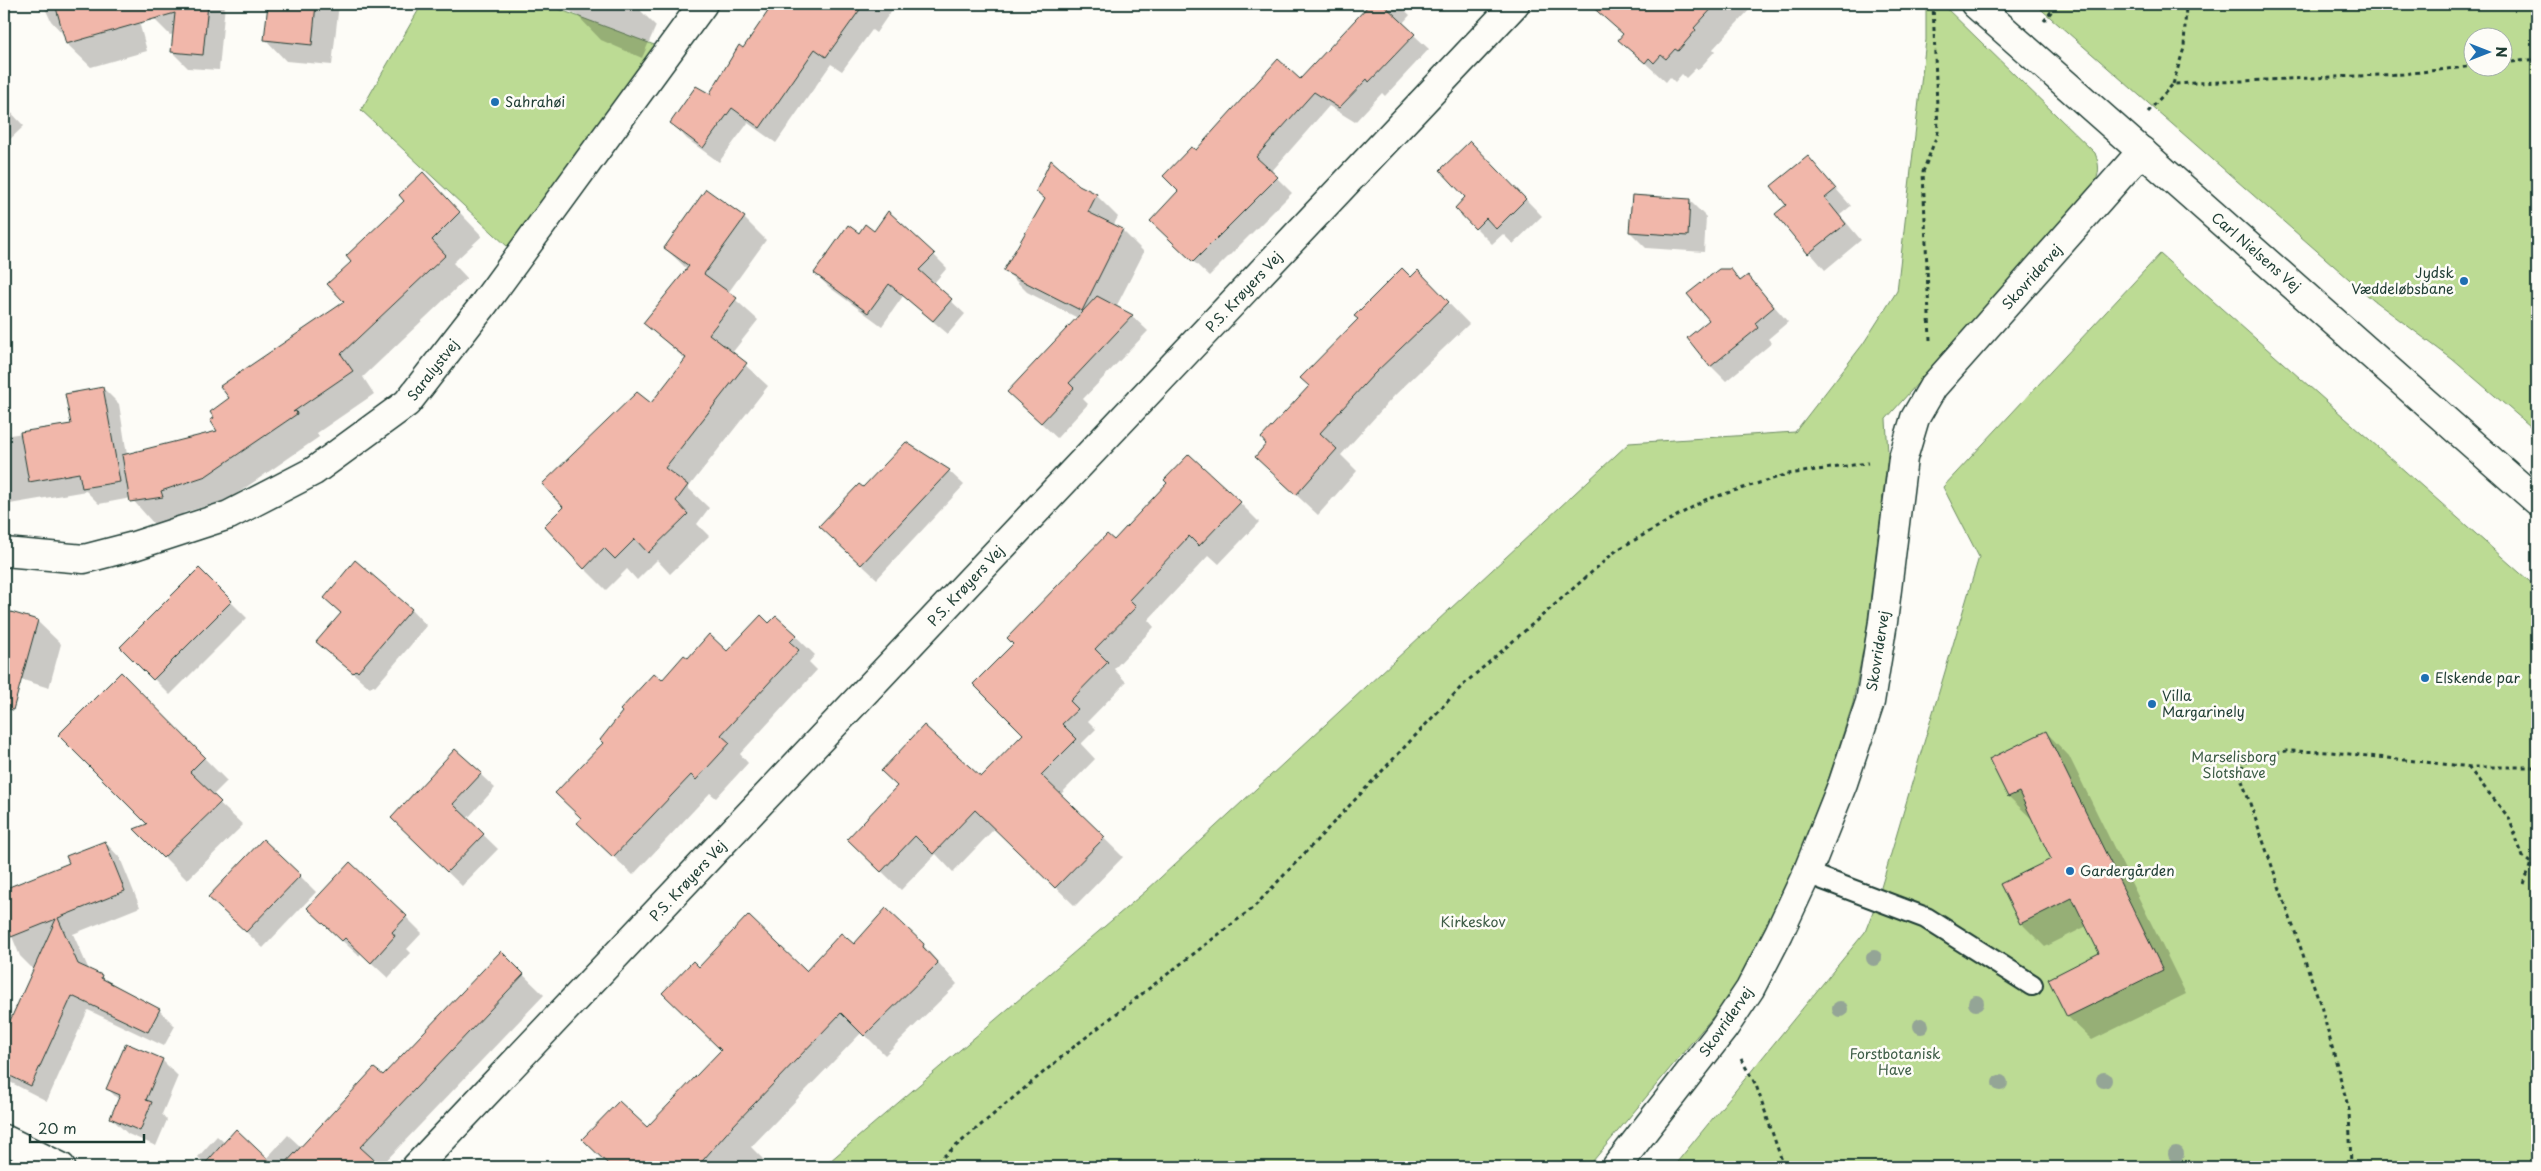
<svg xmlns="http://www.w3.org/2000/svg" width="2541" height="1171" font-family="'Playpen Sans',sans-serif">
<rect width="100%" height="100%" fill="#fdfcf7"/>
<filter id="ink" filterUnits="userSpaceOnUse"><feTurbulence type="fractalNoise" baseFrequency=".02" numOctaves="2"/><feDisplacementMap in="SourceGraphic" scale="10" xChannelSelector="R" yChannelSelector="G"/><feConvolveMatrix kernelMatrix="1 2 1 2 8 2 1 2 1" color-interpolation-filters="sRGB"/></filter>
<g filter="url(#ink)">
<g fill="#bcdb94" stroke="#6e8c64" fill-rule="evenodd">
<path d="M422,4H545L657,46L508,247L361,110Z"/>
<path d="M1926,4H1942L2095,153C2100,166 2100,174 2093,186L1886,419L1888,454L1866,634L1853,703L1829,777L1799,855L1767,932L1726,1001L1588,1167H823L1146,891L1629,443L1795,432L1863,344L1897,291L1926,40Z"/>
<path d="M2035,4H2537V432L2452,359L2373,300ZM2474,38H2504V68H2474Z"/>
<path d="M2160,254L2537,588V1167H1673L1865,932L1877,901L1979,557L1943,487Z"/>
</g>
<g fill="#0003">
<path d="M43,4H134L147,51L91,67L67,44L65,36L51,21Z"/>
<path d="M155,4H225L219,70L188,68L172,52L174,34L170,35L154,19Z"/>
<path d="M269,4H339L332,65L286,61L266,40Z"/>
<path d="M555,4H644L641,11L656,26L642,58L601,40L577,15Z"/>
<path d="M775,4H896L876,33L872,30L842,71L831,64L776,143L748,123L719,162L687,139L672,123L716,98L743,50Z"/>
<path d="M1357,4H1398L1410,15L1402,24L1429,49L1385,96L1382,93L1355,122L1329,106L1271,172L1292,193L1209,276L1166,236L1180,191L1196,152L1300,81L1365,11Z"/>
<path d="M1616,4H1751L1749,6L1751,8L1713,49L1715,51L1698,70L1696,68L1686,78L1682,74L1675,82L1670,77L1666,82L1620,40L1624,35L1605,16Z"/>
<path d="M4,105L24,126L4,145Z"/>
<path d="M1808,157L1851,206L1840,215L1861,240L1825,270L1777,214L1788,205Z"/>
<path d="M1487,159L1542,216L1513,244L1503,234L1492,244L1476,228L1467,197Z"/>
<path d="M1078,186L1096,195L1118,217L1113,226L1122,230L1144,252L1116,307L1132,316L1148,331L1083,399L1088,404L1057,438L1024,407L1078,318L1027,292L1005,270Z"/>
<path d="M707,191L744,218L766,240L728,293L758,320L732,353L768,386L688,488L709,508L697,524L709,536L670,574L657,560L637,580L627,569L606,590L572,556L565,507L686,360L645,323L688,270L665,248Z"/>
<path d="M1633,196L1690,201L1706,217L1704,252L1646,248L1630,232Z"/>
<path d="M445,197L482,236L453,263L467,278L363,377L374,394L317,433L319,437L229,499L183,513L185,519L154,524L131,498L99,504L86,491L4,505V436L72,425L103,388L119,404L127,455L220,431L231,399L346,302Z"/>
<path d="M875,233L934,255L947,268L933,284L965,314L948,334L903,296L882,326L829,287L815,273L859,235Z"/>
<path d="M1731,271L1741,281L1748,276L1788,322L1768,339L1772,343L1726,381L1711,366V320Z"/>
<path d="M1418,272L1469,324L1395,395L1341,455L1357,471L1318,515L1278,478L1411,278Z"/>
<path d="M949,471L964,485L877,579L836,541Z"/>
<path d="M1240,503L1259,522L1219,564L1209,555L1148,620L1154,627L1114,669L1126,682L1088,721L1096,729L1081,744L1095,759L1060,795L1123,857L1075,906L995,828L953,872L936,854L901,890L868,858L981,779L1025,734L1114,542Z"/>
<path d="M199,570L247,618L170,695L122,647Z"/>
<path d="M325,598L411,609L427,626L375,687L373,685L370,688L318,642L341,614Z"/>
<path d="M4,611L37,621L61,644L49,688L4,674Z"/>
<path d="M776,617L815,655L809,662L817,670L740,754L748,763L716,798L710,793L633,875L597,841L662,682L688,660L727,653Z"/>
<path d="M121,674L227,781L212,796L243,825L187,880L136,829L149,824Z"/>
<path d="M2046,732L2069,756L2186,994L2092,1040L2068,1017L2050,979L2100,954L2087,926L2045,947L2021,923L2053,859L2033,820L2009,797L1990,759Z"/>
<path d="M455,751L495,788L467,819L498,849L462,886L406,832Z"/>
<path d="M4,801L10,807L4,822Z"/>
<path d="M105,842L120,858L140,907L73,934L89,970L159,1010L175,1026L164,1046L88,1010L47,1101L4,1079V1037L34,970L20,956L4,917V891L70,863Z"/>
<path d="M300,876L316,892L263,948L226,913Z"/>
<path d="M406,917L422,933L407,949L411,953L388,978L361,953L359,956L324,924Z"/>
<path d="M923,945L957,984L885,1055L862,1032L751,1147L763,1159L755,1167H612L584,1139L647,1129L722,1050L699,969L806,973Z"/>
<path d="M501,953L544,995L380,1167H209L198,1157L217,1136L225,1143L266,1159L288,1135L302,1148L383,1077Z"/>
<path d="M162,1060L178,1076L162,1114L167,1120L156,1146L128,1134L111,1118L119,1100L108,1089Z"/>
<path d="M502,1161L508,1167H496Z"/>
</g>
<g fill="#f1b7aa" stroke="#1f3d34">
<path d="M55,4H208L203,55L171,52L175,13L66,44Z"/>
<path d="M268,4H316L312,45L264,40Z"/>
<path d="M773,4H864L826,57L815,49L760,128L732,108L703,148L670,123L696,86L712,95L710,93L739,45L743,48Z"/>
<path d="M1370,4H1383L1415,34L1369,82L1367,79L1339,108L1314,92L1256,157L1278,177L1193,262L1150,221L1178,191L1163,176L1191,147L1196,150L1278,59L1300,79Z"/>
<path d="M1589,4H1716L1694,28L1696,30L1678,51L1675,49L1666,59L1661,55L1654,63L1649,58L1645,63L1618,40L1623,34Z"/>
<path d="M1470,141L1526,199L1496,229L1486,218L1475,229L1455,208L1465,197L1440,170Z"/>
<path d="M1808,156L1836,189L1825,198L1846,224L1808,254L1775,214L1786,205L1771,186Z"/>
<path d="M1051,160L1079,185L1097,194L1088,212L1123,229L1082,311L1003,271L1045,199L1036,191Z"/>
<path d="M423,172L460,212L432,240L446,255L341,354L353,371L293,412L296,411L297,414L206,476L161,491L163,497L130,502L122,455L217,431L210,420L214,418L210,412L229,398L220,386L344,302L327,284L351,262L346,256L404,201L399,195Z"/>
<path d="M706,189L745,217L704,274L737,298L709,334L747,363L665,468L688,485L676,501L688,514L648,553L635,539L615,559L604,548L584,569L544,526L563,507L542,484L637,392L651,403L686,358L643,323L689,266L664,248Z"/>
<path d="M1632,195L1690,199L1688,236L1629,232Z"/>
<path d="M888,211L935,254L919,270L952,299L933,321L889,284L868,313L814,273L848,225L859,233L865,224L874,231Z"/>
<path d="M1402,268L1411,277L1418,270L1449,302L1374,374L1320,433L1337,449L1296,495L1255,457L1266,444L1261,438L1309,386L1300,378L1358,319L1354,316Z"/>
<path d="M1719,269H1731L1740,281L1748,275L1774,307L1755,323L1758,328L1710,367L1687,338L1709,320L1687,294Z"/>
<path d="M1097,296L1133,315L1069,383L1074,388L1041,423L1007,392Z"/>
<path d="M103,387L120,482L82,488L79,473L29,482L20,432L71,424L65,394Z"/>
<path d="M906,442L950,470L861,565L819,526L859,484L863,487Z"/>
<path d="M1189,454L1241,502L1199,546L1189,536L1129,600L1136,607L1095,649L1108,662L1070,701L1078,709L1062,724L1077,739L1041,775L1105,837L1055,888L975,810L933,854L915,836L881,872L847,839L897,786L881,771L924,725L981,777L1023,734L973,684L1013,644L1007,638L1107,534L1114,540L1167,483L1164,480Z"/>
<path d="M355,560L412,609L358,672L356,670L353,673L316,642L341,613L324,598Z"/>
<path d="M199,568L232,601L153,680L120,647Z"/>
<path d="M4,610L38,620L13,710L4,708Z"/>
<path d="M761,615L769,623L776,616L797,635L790,642L799,650L721,735L730,743L696,780L691,775L613,857L577,823L581,818L555,793L603,743L600,740L622,712L620,710L654,673L662,680L684,655L688,658L709,634L727,651Z"/>
<path d="M121,672L205,757L190,772L221,802L163,858L134,829L147,824L58,735Z"/>
<path d="M2046,731L2163,970L2067,1017L2048,979L2099,953L2072,898L2020,924L2000,884L2051,859L2019,792L2008,797L1989,759Z"/>
<path d="M455,749L482,773L453,804L484,834L447,872L391,818Z"/>
<path d="M263,839L301,875L246,932L208,897Z"/>
<path d="M105,841L125,891L58,918L78,964L102,975L101,978L160,1009L148,1032L72,996L31,1086L4,1073V1034L56,919L11,937L4,920V889L69,863L66,856Z"/>
<path d="M350,862L407,916L392,932L395,936L371,963L345,938L342,941L307,908Z"/>
<path d="M886,908L924,944L923,947L938,963L864,1036L841,1013L732,1127L697,1167H611L582,1139L619,1101L647,1127L721,1050L662,993L693,961L699,967L748,915L806,971L841,933L854,944Z"/>
<path d="M501,951L524,974L360,1147L382,1167H282L374,1068L383,1075Z"/>
<path d="M126,1043L163,1059L146,1100L152,1102L140,1131L110,1118L120,1095L106,1089Z"/>
<path d="M236,1129L276,1167H202Z"/>
</g>
<g fill="none" stroke-linecap="round" stroke-linejoin="round">
<g stroke="#1f3d34" stroke-width="24">
<path id="lane" d="M1807,873L1926,918L2032,985"/>
</g>
<g stroke="#1f3d34" stroke-width="31">
<g id="street">
<path d="M4,552L84,559L134,546L229,515L314,471L407,403L481,308L703,4"/>
<path d="M4,1139L61,1167"/>
<path d="M416,1167L1515,4"/>
<path d="M1616,1167L1724,1028L1750,989L1779,933L1807,873L1843,783L1870,702L1883,622L1903,458L1915,418L1933,387L2142,151"/>
</g>
</g>
<g stroke="#1f3d34" stroke-width="31">
<path id="secondary" d="M1975,4L2537,501"/>
</g>
<g stroke="#1f3d34" stroke-width="3" stroke-dasharray="4 4" stroke-linecap="butt">
<path d="M2044,21L2057,4"/>
<path d="M2504,63L2537,59"/>
<path d="M2173,84L2184,48L2186,4"/>
<path d="M2148,112L2173,84L2403,74L2474,66"/>
<path d="M1930,340L1923,172L1938,132L1933,4"/>
<path d="M2468,767L2509,818L2523,857L2531,863L2537,857"/>
<path d="M2524,884L2531,863"/>
<path d="M1741,1059L1756,1085L1784,1167"/>
<path d="M931,1167L1076,1045L1254,907L1463,685L1617,550L1705,500L1788,474L1868,463"/>
<path d="M2351,1167L2349,1110L2321,1006L2240,775L2244,762L2286,751L2331,752L2471,767H2537"/>
</g>
<use href="#lane" stroke="#fdfcf7" stroke-width="20"/>
<use href="#street" stroke="#fdfcf7" stroke-width="28"/>
<use href="#secondary" stroke="#fdfcf7" stroke-width="28"/>
</g>
<g fill="#94a596">
<circle cx="1874" cy="958" r="8"/>
<circle cx="1976" cy="1003" r="8"/>
<circle cx="1840" cy="1009" r="8"/>
<circle cx="1921" cy="1026" r="8"/>
<circle cx="2104" cy="1080" r="8"/>
<circle cx="2000" cy="1083" r="8"/>
<circle cx="2176" cy="1154" r="8"/>
</g>
</g>
<g fill="#1f6fb2" stroke="#fdfcf7" stroke-width="2">
<circle cx="495" cy="102" r="5"/>
<circle cx="2464" cy="281" r="5"/>
<circle cx="2425" cy="678" r="5"/>
<circle cx="2152" cy="704" r="5"/>
<circle cx="2070" cy="871" r="5"/>
</g>
<g text-anchor="middle" stroke-width="5" stroke-linejoin="round" paint-order="stroke">
<g font-size="14" fill="#1f3d34" stroke="#fdfcf7" text-anchor="start">
<text x="505" y="107">Sahrahøi</text>
<text x="2454" y="278" text-anchor="end">Jydsk<tspan x="2454" dy="16">Væddeløbsbane</tspan></text>
<text x="2435" y="683">Elskende par</text>
<text x="2162" y="701">Villa<tspan x="2162" dy="16">Margarinely</tspan></text>
<text x="2080" y="876">Gardergården</text>
</g>
<g font-size="14" fill="#1f3d34" stroke="#fdfcf7">
<text transform="translate(2256 252) rotate(41)" y="5">Carl Nielsens Vej</text>
<text transform="translate(2032 277) rotate(-48)" y="5">Skovridervej</text>
<text transform="translate(1244 292) rotate(-47)" y="5">P.S. Krøyers Vej</text>
<text transform="translate(433 370) rotate(-52)" y="5">Saralystvej</text>
<text transform="translate(966 586) rotate(-47)" y="5">P.S. Krøyers Vej</text>
<text transform="translate(1878 651) rotate(-81)" y="5">Skovridervej</text>
<text transform="translate(688 881) rotate(-47)" y="5">P.S. Krøyers Vej</text>
<text transform="translate(1726 1022) rotate(-55)" y="5">Skovridervej</text>
</g>
<g font-size="14" fill="#3e5d47" stroke="#fdfcf7">
<text x="2234" y="762">Marselisborg<tspan x="2234" dy="16">Slotshave</tspan></text>
<text x="1473" y="927">Kirkeskov</text>
<text x="1895" y="1059">Forstbotanisk<tspan x="1895" dy="16">Have</tspan></text>
</g>
</g>
<rect width="2541" height="1171" fill="none" stroke="#fdfcf7" stroke-width="20"/>
<rect x="10" y="10" width="2521" height="1151" fill="none" stroke="#1f3d34" stroke-width="2" filter="url(#ink)"/>
<g transform="translate(2488 52) rotate(90)"><circle r="24" fill="#fdfcf7" stroke="#a4b0a9"/>
<path d="M0-4L9 19L0 12L-9 19Z" fill="#1f6fb2"/>
<text y="-8" font-size="14" font-weight="bold" text-anchor="middle" fill="#1f3d34">N</text>
</g>
<path d="M30 1134v8h114v-8" fill="none" stroke="#1f3d34" stroke-width="2.5"/>
<text x="38" y="1134" font-size="15" fill="#1f3d34" stroke="#fdfcf7" stroke-width="4" paint-order="stroke">20 m</text>
</svg>
